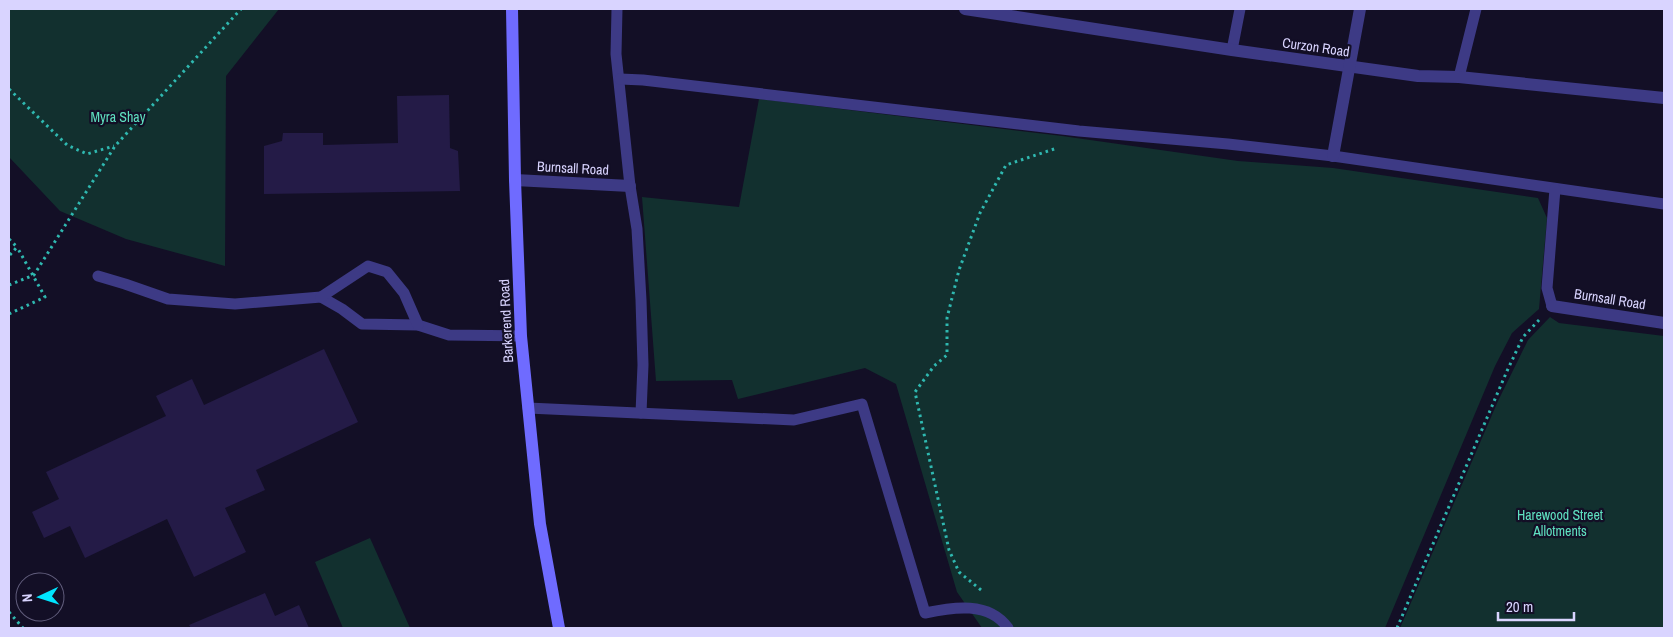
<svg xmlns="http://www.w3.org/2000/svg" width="1673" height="637" font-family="'Archivo Narrow',sans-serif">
<rect width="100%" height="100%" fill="#130f26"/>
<g fill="#12302f">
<path d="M9,9H279L226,76L225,266L126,239L60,211L9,157Z"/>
<path d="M759,99L1062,136L1238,161L1333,168L1538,198L1547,218L1539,309L1512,333L1495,366L1385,628H982L957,592L896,384L865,368L738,399L732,380L656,381L642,197L739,207Z"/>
<path d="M1550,317L1559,323L1664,336V628H1400L1498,401L1528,340Z"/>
<path d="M370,538L410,628H343L315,562Z"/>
</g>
<g fill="#241b47">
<path d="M449,95L450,148L458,151L460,191L264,194V146L282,141L283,133H323V145L398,143L397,96Z"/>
<path d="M324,349L358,422L256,470L265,490L225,508L246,552L194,577L167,519L85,558L70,526L44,538L32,512L59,499L46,472L166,416L156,396L192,379L204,405Z"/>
<path d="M265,593L275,616L299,605L309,628H191L189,625Z"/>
</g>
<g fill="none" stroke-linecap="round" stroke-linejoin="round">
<g stroke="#2fb8b0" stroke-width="3" stroke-dasharray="2.5 4" stroke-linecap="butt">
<path d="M9,89L67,145L87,154L114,146"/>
<path d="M9,239L17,247L9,256"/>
<path d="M9,285L34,275L115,146L241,9"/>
<path d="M9,314L45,297L17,247"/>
<path d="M981,590L959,572L949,550L915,392L934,366L947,355V318L959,270L980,213L1006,165L1057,148"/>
<path d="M9,612L23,628"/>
<path d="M1397,628L1507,371L1523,337L1540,319"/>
</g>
<g stroke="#3d3a85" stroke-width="11">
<path d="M617,9L616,54L630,186L637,229L641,300L643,365L641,413"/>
<path d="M1232,50L1240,9"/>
<path d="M1459,77L1476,9"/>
<path d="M620,79L643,80L1079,131L1228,144L1333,156L1664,204"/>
<path d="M98,276L125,284L168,299L235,304L321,297L342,309L362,324L418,325L449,335L521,336"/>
<path d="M321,297L368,266L387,272L404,293L418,325"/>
<path d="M1552,306L1547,288L1555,189"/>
<path d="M528,408L794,420L862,404L925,613C953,607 989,601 1008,628"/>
</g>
<g stroke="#3d3a85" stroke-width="12">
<path d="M965,9L1232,50L1418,76L1459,77L1664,98"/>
<path d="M1333,156L1360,9"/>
<path d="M515,180L630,186"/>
<path d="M1552,306L1664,323"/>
</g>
<path stroke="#6f6bff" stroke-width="12" d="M512,9L515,180L521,336L540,524L559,628"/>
</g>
<g text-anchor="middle" stroke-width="4.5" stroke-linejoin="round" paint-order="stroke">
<g font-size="14" fill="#d9d4ff" stroke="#130f26">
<text transform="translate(1316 47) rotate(8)" y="5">Curzon Road</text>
<text transform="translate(573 168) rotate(3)" y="5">Burnsall Road</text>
<text transform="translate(1610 299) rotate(9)" y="5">Burnsall Road</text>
<text transform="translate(506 321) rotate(-93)" y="5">Barkerend Road</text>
</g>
<g font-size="14" fill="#5fe0c0" stroke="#130f26">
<text x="118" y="122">Myra Shay</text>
<text x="1560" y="520">Harewood Street<tspan x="1560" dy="16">Allotments</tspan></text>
</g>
</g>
<rect width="1673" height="637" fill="none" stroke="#d9d4ff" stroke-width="20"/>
<g transform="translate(40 597) rotate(266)"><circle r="24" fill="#130f26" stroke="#625e7d"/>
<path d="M0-4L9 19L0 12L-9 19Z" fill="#00e5ff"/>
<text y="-8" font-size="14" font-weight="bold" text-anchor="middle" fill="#d9d4ff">N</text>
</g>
<path d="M1498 612v8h76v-8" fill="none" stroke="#d9d4ff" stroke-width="2.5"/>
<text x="1506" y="612" font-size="15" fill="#d9d4ff" stroke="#130f26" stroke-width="4" paint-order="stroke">20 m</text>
</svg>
